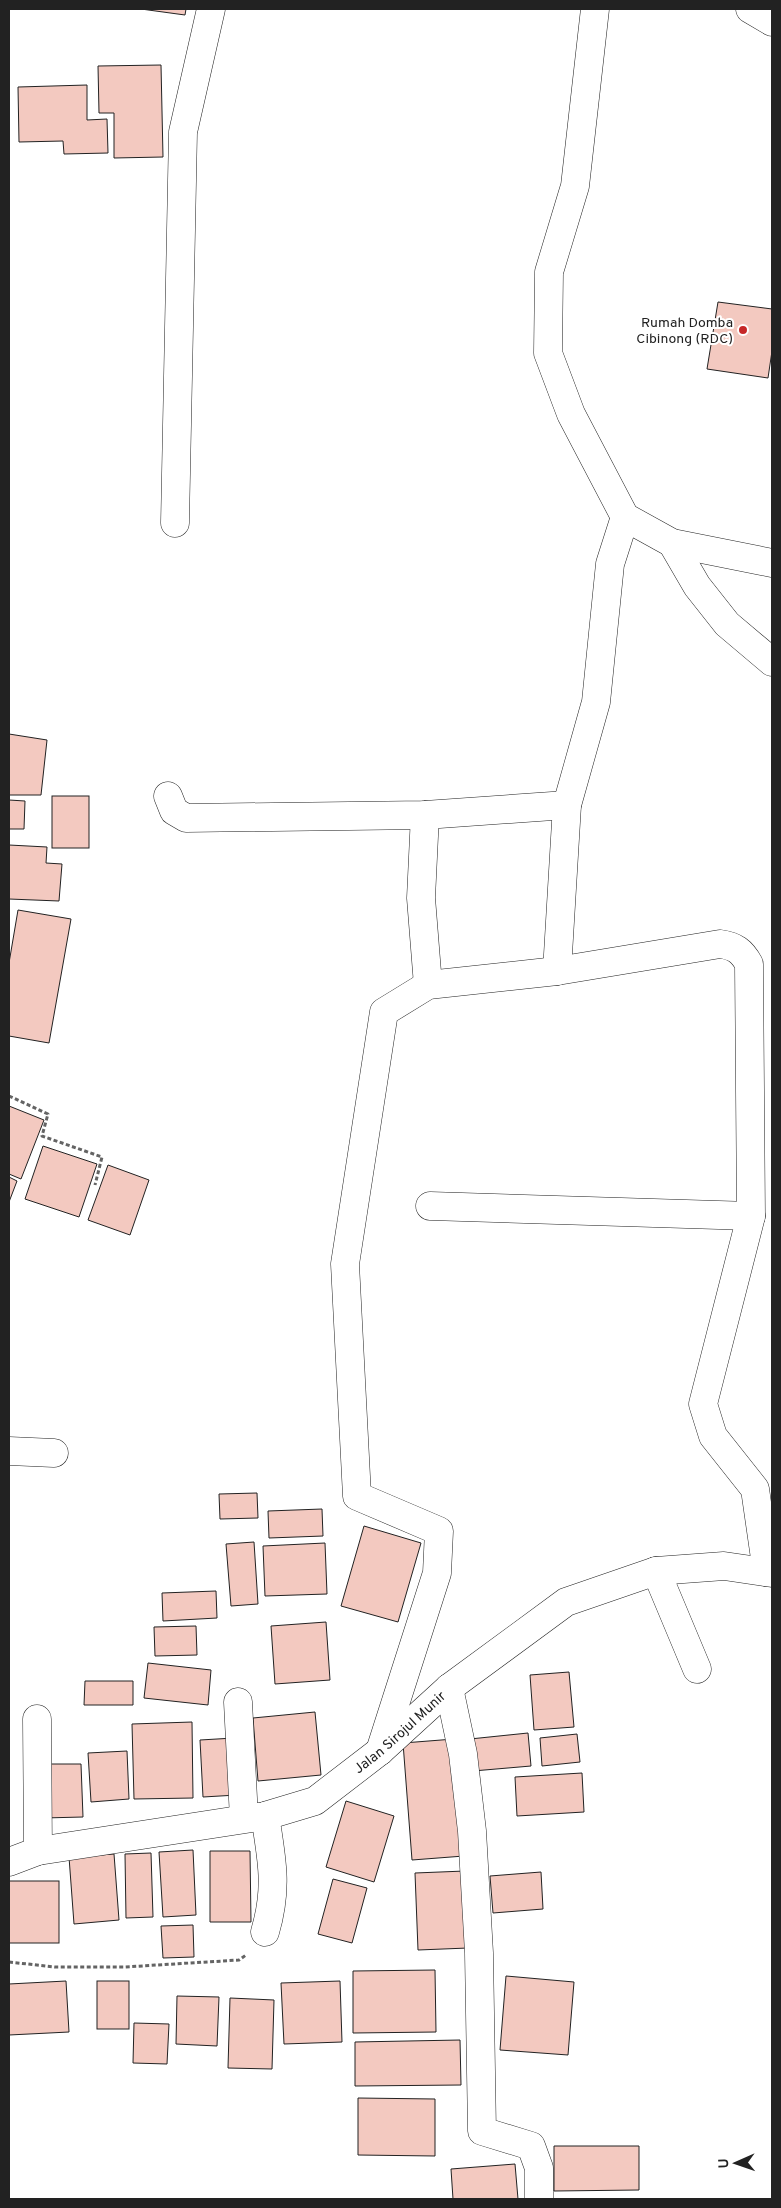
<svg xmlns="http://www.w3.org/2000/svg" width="781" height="2208" font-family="Overpass,sans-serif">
<rect width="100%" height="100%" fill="#fff"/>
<g fill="#f3c9c0" stroke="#222">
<path d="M141,9H186L185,15Z"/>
<path d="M161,65L163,157L114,158V113H99L98,66Z"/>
<path d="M87,85V120L107,119L108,153L64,154L63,141L19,142L18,87Z"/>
<path d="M718,302L772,309V351L768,378L707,369Z"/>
<path d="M9,734L47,740L41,795H9Z"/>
<rect x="52" y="796" width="37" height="52"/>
<path d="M9,800L25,801L24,829H9Z"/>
<path d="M9,845L47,847L46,863L62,864L59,901L9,899Z"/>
<path d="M18,910L71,919L49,1043L9,1036V963Z"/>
<path d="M9,1106L44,1120L21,1179L9,1174Z"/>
<path d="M43,1146L97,1164L79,1217L25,1199Z"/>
<path d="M108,1165L149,1180L130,1235L88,1220Z"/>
<path d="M9,1177L17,1181L9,1202Z"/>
<path d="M257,1493L258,1518L220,1519L219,1494Z"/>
<path d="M322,1509L323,1536L269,1538L268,1511Z"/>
<path d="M364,1526L421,1543L398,1622L341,1606Z"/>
<path d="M254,1542L258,1604L231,1606L226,1544Z"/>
<path d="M325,1543L327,1594L265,1596L263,1546Z"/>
<path d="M216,1591L217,1618L163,1621L162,1593Z"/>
<path d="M326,1622L330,1680L275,1684L271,1626Z"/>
<path d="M196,1626L197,1655L155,1656L154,1627Z"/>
<path d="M148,1663L211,1670L208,1705L144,1698Z"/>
<path d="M569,1672L574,1727L534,1730L530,1675Z"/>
<path d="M85,1681H133V1705H84Z"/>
<path d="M315,1712L321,1775L258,1781L253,1718Z"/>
<path d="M192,1722L193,1798L134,1799L132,1724Z"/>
<path d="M528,1733L531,1766L473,1771L470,1739Z"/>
<path d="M577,1734L580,1762L542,1766L540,1738Z"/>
<path d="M234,1738L237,1795L203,1797L200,1740Z"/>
<path d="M454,1739L464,1856L412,1860L403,1743Z"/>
<path d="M127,1751L129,1799L91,1802L88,1753Z"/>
<path d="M42,1764H81L83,1817L43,1818Z"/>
<path d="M582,1773L584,1812L517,1816L515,1777Z"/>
<path d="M346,1801L394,1816L374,1882L326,1867Z"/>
<path d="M193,1850L196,1915L163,1917L159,1852Z"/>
<path d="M210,1851H250L251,1922H210Z"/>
<path d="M151,1853L153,1917L126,1918L125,1854Z"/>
<path d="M114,1854L119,1920L74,1924L69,1857Z"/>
<path d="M465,1871L468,1948L418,1950L415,1873Z"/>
<path d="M541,1872L543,1909L493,1913L490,1876Z"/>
<path d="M333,1879L367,1888L352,1943L318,1934Z"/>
<rect x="9" y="1881" width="50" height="62"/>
<path d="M193,1925L194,1957L163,1958L161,1926Z"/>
<path d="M435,1970L436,2032L353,2033V1971Z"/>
<path d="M506,1976L574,1982L568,2055L500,2050Z"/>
<path d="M66,1981L69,2032L9,2035V1984Z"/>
<rect x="97" y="1981" width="32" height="48"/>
<path d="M340,1981L342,2042L284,2044L281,1983Z"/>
<path d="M177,1996L219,1997L217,2046L176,2044Z"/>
<path d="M230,1998L274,2000L272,2069L228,2068Z"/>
<path d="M134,2023L169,2024L167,2064L133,2063Z"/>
<path d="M460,2040L461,2085L355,2086V2042Z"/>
<path d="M358,2098L435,2099V2156L358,2155Z"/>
<path d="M554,2146H639V2190L554,2191Z"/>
<path d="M515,2164L518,2199H453L451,2169Z"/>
</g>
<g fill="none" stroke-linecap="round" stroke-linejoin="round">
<g stroke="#222" stroke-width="29">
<g id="minor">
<path d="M595,9L575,186L549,272L548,353L571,414L625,517L672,543L772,563"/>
<path d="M750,9L772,22"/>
<path d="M175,523L183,132L211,9"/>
<path d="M672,543L697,586L727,624L772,662"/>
<path d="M168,796L174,811L186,818L425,815L567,805"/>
<path d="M425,815L421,898L428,985"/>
<path d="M557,971L567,805L596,702L610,564L625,517"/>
<path d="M430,1206L751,1216"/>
<path d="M9,1451L54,1453"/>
<path d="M656,1571L697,1669"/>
<path d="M449,1688L463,1754L472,1831L479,1953L482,2131L531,2146L539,2168V2199"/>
<path d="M238,1702L244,1818"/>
<path d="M37,1719L38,1851"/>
<path d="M380,1751L437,1573L439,1531L357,1496L345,1264L384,1012L428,985L557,971L720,944C735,946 742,951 749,964L751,1216L703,1404L713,1436L755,1489L767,1572"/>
<path id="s1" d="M9,1862L38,1851L265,1816L315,1801L380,1751L449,1688L566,1602L656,1571L724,1566L772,1573"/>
<path d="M265,1932C278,1888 272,1860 265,1816"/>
</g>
</g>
<g stroke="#646464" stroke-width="3" stroke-dasharray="4 2.5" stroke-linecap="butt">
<path d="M9,1096L48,1114L42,1136L102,1157L95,1185"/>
<path d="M9,1962L55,1967H125L239,1960L246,1955"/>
</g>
<use href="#minor" stroke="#fff" stroke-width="28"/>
</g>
<circle fill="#c62828" stroke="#fff" stroke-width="2" cx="743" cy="330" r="5"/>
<g text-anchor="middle" stroke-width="4" stroke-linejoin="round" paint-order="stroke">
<g font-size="14" fill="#222" stroke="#fff" text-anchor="end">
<text x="733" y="327">Rumah Domba<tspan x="733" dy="16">Cibinong (RDC)</tspan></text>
</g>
<g font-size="14" fill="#222" stroke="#fff">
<text dy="5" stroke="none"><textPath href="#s1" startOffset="422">Jalan Sirojul Munir</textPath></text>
</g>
</g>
<rect width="781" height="2208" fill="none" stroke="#222222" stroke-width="20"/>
<g transform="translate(736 2163) rotate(268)" stroke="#ffffff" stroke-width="4" paint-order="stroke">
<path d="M0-4L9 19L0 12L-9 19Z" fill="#222222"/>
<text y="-8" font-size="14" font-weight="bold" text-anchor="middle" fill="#222222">U</text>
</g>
</svg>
